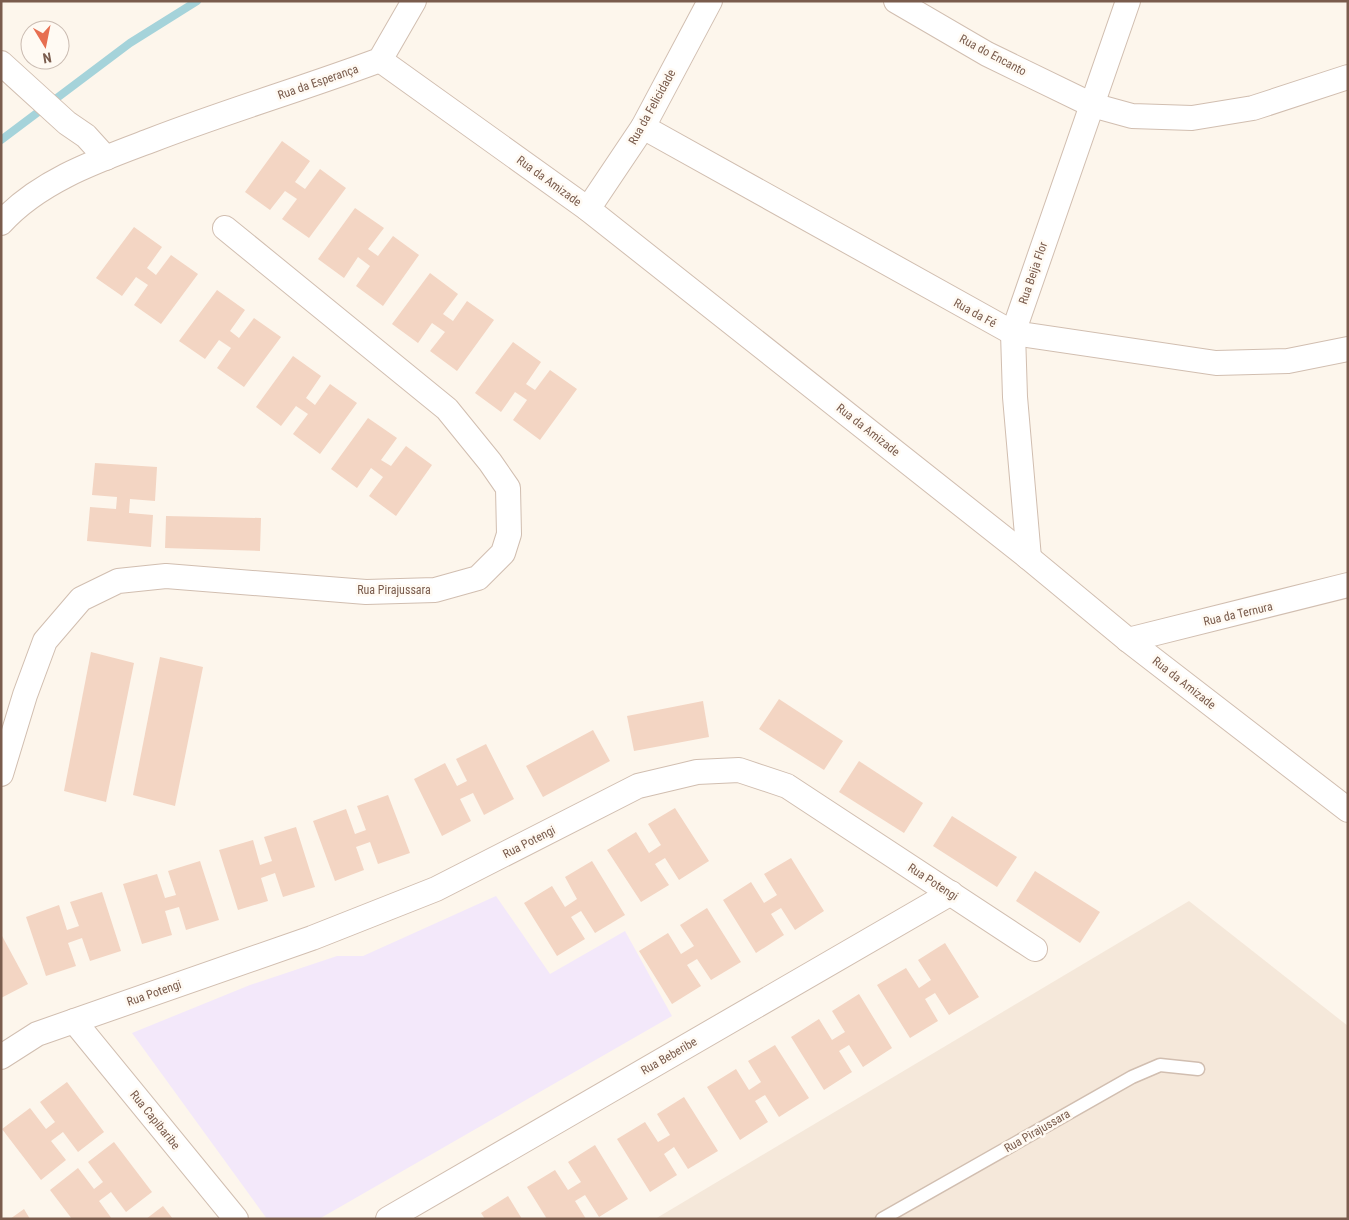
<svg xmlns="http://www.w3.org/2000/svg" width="1349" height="1220" font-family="'Roboto Condensed',sans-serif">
<rect width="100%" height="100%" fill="#fdf6ec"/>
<path fill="#f5e8da" d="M1189,901L1348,1026V1219H655Z"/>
<path fill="#f3e8fa" d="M496,896L550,974L625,931L672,1016L319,1219H267L132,1033L250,985L337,956H363Z"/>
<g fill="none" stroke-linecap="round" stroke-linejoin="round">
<path stroke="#a5d3da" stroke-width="8" d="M1,140L130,43L197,1"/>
</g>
<g fill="#f3d5c3">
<path d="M282,141L310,161L295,182L305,189L320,169L346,188L309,238L282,219L297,199L285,191L270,210L245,192Z"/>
<path d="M355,208L384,228L368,249L378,256L393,236L419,255L383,306L356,286L370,266L358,257L344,278L318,259Z"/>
<path d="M134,227L162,247L147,268L156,275L171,255L198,274L161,324L134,305L148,285L136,277L122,296L96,278Z"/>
<path d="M430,273L458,294L443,314L453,321L467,301L494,320L457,371L430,351L445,332L432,323L418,343L392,324Z"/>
<path d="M217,290L245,310L230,331L239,338L254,318L281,337L244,387L217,368L231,348L219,340L205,359L179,341Z"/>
<path d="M513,342L541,362L526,384L535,390L550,370L577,389L540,440L513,420L527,400L515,392L501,412L475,393Z"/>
<path d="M293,356L321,376L306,398L315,405L330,384L357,403L320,454L293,434L308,414L296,406L281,426L256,407Z"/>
<path d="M368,418L397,438L381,460L391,466L406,446L432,465L396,516L369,496L383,477L371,468L357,488L331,469Z"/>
<path d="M95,463L157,467L155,501L130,499L129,513L153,515L151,547L87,541L90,507L116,509L117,497L92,495Z"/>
<path d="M166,516L261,518L260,551L165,548Z"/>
<path d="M91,652L134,663L106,802L64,791Z"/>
<path d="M160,657L203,667L175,806L133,795Z"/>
<path d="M779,699L843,741L824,770L759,729Z"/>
<path d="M703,701L709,737L634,751L627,716Z"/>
<path d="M593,730L610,761L543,797L526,766Z"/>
<path d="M486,744L514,799L484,815L473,793L460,799L471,821L442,836L414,779L445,763L457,786L467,781L456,759Z"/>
<path d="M859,761L923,803L904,833L839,792Z"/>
<path d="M388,795L410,853L378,864L370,842L356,847L364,870L335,881L313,821L346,809L355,834L366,830L357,806Z"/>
<path d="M675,808L709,861L679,880L665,858L655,864L669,885L641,902L607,850L636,832L649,853L661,845L648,824Z"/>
<path d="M952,816L1017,857L997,887L933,846Z"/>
<path d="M296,827L315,887L283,897L275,873L261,878L268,901L238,910L219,850L253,840L260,865L272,861L264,837Z"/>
<path d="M791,858L824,911L795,930L781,908L771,914L784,935L756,953L723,900L751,882L764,903L777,895L764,874Z"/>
<path d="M200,861L219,920L186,930L179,907L165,911L172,935L142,944L123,884L157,874L165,898L176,895L168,871Z"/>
<path d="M592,861L625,915L595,933L581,911L571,917L585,939L557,956L524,903L552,886L565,907L577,899L565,877Z"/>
<path d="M1035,871L1100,912L1080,943L1016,901Z"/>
<path d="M102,892L121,951L90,961L82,938L68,943L76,966L46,976L26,917L59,905L67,930L79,926L70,902Z"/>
<path d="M707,908L741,962L711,980L697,959L687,965L701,986L672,1004L639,951L668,933L681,954L694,946L680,925Z"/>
<path d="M1,934L28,984L1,998Z"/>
<path d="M945,943L979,997L949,1015L935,993L925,999L938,1021L910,1038L877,985L906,968L919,988L931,980L918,960Z"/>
<path d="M859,994L892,1048L863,1067L849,1045L839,1051L852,1072L824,1090L791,1037L819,1019L832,1040L845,1032L832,1011Z"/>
<path d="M775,1045L809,1098L779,1117L765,1095L755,1101L768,1122L740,1140L707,1087L736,1069L749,1090L761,1082L748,1061Z"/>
<path d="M67,1082L104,1132L78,1152L63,1132L51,1141L66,1160L41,1180L2,1129L30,1108L46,1129L55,1122L40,1102Z"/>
<path d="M684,1097L718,1151L688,1169L674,1147L664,1154L677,1175L650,1192L617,1139L645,1122L658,1142L670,1135L657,1114Z"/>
<path d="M114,1142L152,1192L126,1212L111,1192L99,1201L112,1219H72L50,1190L78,1168L94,1189L103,1182L88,1162Z"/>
<path d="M595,1145L628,1199L599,1217L585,1195L575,1201L586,1219H547L527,1187L555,1170L568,1190L581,1182L568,1162Z"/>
<path d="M508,1196L522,1219H485L481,1213Z"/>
<path d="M163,1206L173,1219H146Z"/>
<path d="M24,1209L30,1219H10Z"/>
</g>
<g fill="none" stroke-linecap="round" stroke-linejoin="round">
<g stroke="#d1beb0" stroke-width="15">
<path id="lane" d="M882,1219L1132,1077L1160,1065L1198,1069"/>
</g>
<g stroke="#d1beb0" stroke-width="26">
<g id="street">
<path d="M896,1L987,54L1092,105L1132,116L1192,118L1253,108L1348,77"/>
<path d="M380,60L588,209L1029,558L1128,640L1348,810"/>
<path d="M1,63L67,123L86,136L106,158"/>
<path d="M643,127L1013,333L1216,363L1288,361L1348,349"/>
<path d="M588,209L643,127L710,1"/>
<path d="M1,223C40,180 99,160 152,140C227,111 305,88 380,60L414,1"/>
<path d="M1029,558L1015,397L1013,333L1128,1"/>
<path d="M1128,640L1348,585"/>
<path d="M1,774L25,695L45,641L81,599L118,581L166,576L366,592L435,590L478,578L503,553L509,534L508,488L490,462L447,409L225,228"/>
<path d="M74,1021L236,1219"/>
<path d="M1,1057L37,1034L312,938L436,889L638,786L697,772L739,770L787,786L1035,949"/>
<path d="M388,1219L951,893"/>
</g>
</g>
<use href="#lane" stroke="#fff" stroke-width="12"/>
<use href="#street" stroke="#fff" stroke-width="24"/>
</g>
<g text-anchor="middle" stroke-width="5" stroke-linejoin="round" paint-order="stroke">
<g font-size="12" fill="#7a5c4d" stroke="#fffaf3">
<text transform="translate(993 55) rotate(28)" y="4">Rua do Encanto</text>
<text transform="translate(318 82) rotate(-19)" y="4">Rua da Esperança</text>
<text transform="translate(652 107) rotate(-61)" y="4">Rua da Felicidade</text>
<text transform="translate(549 181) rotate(36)" y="4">Rua da Amizade</text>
<text transform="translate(1033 273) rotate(-71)" y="4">Rua Beija Flor</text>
<text transform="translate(975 313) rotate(29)" y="4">Rua da Fé</text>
<text transform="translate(868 430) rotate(38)" y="4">Rua da Amizade</text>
<text x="394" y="594">Rua Pirajussara</text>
<text transform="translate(1238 614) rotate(-13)" y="4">Rua da Ternura</text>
<text transform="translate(1184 683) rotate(38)" y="4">Rua da Amizade</text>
<text transform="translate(529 842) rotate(-27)" y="4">Rua Potengi</text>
<text transform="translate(933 882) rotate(33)" y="4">Rua Potengi</text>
<text transform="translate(154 993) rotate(-19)" y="4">Rua Potengi</text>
<text transform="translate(669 1056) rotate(-30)" y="4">Rua Beberibe</text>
<text transform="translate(155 1120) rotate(51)" y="4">Rua Capibaribe</text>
<text transform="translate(1037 1131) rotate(-30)" y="4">Rua Pirajussara</text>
</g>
</g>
<rect width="1349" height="1220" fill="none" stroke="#7a5c4d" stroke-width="5"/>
<g transform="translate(45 45) rotate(170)"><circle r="24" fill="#fffaf3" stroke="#cabbb1"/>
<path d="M0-4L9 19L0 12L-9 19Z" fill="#e76f51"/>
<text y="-8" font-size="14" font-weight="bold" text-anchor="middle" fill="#7a5c4d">N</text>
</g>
</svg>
